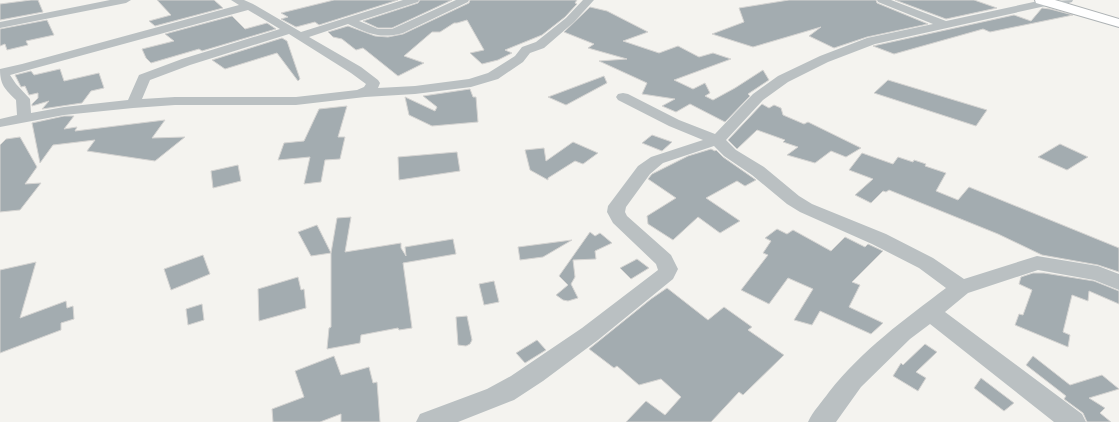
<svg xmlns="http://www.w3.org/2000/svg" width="1119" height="422" font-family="'Roboto Condensed',sans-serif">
<rect width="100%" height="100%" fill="#f4f3ef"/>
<g fill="#a3acb0" stroke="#d5d4d2">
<path d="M31,0H38L43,12L0,20V4Z"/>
<path d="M157,0H214L223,8L155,26L149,21L171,15Z"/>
<path d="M334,0H398L319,25L315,22L296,27L281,19L288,17L281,13Z"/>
<path d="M420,0H452L392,28H378L363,21L418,3Z"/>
<path d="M470,0H577L575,3L577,4L565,17L542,35L505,50L512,53L498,60L482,64L470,53L484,50L467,20L457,23H454L440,32H432L404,56L424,63L398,76L363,48L356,50L342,39L333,37L328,32L348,26L375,36L388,37L403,34L469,3Z"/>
<path d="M789,0H876L877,3L928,24L867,37L834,48L809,36L821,27L753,47L712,34L744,22L739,8Z"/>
<path d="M895,0H974L997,8L946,19Z"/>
<path d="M590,7L607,11L648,32L623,41L659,53L678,46L699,57L713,53L731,59L674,80L693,89L705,83L710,93L705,96L713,100L735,88L763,70L769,80L748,94L750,96L725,122L690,104L676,112L662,106L675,99L642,94L647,83L599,61L627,59L588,48L594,44L564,32Z"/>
<path d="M1042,8L1050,9L1073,15L990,32L983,29L894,54L873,46L1014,15L1031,21Z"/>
<path d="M232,16L245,29L267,23L276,29L202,51L199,49L151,63L146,58L142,49L174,41L165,34Z"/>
<path d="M47,20L54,35L26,41L28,45L7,50L5,44L0,46V29Z"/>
<path d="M282,38L287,41L300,79L298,81L277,53L225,69L212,60Z"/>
<path d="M60,69L64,81L99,73L104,88L91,91L82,103L42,109L49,101L32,106V104L38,98V93L29,95L25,86L21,87L15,75L31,71L34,75Z"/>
<path d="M604,76L607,83L566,105L548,97Z"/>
<path d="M888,80L987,110L976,126L874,93Z"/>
<path d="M470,89L473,97H476L478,122L432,126L409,115L405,97L435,111L437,107L423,96Z"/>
<path d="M762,104L769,108L774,105L781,108L783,115L804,124L808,122L861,148L846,157L831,151L815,163L787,155L798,147L783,142L785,140L757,130L737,149L728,140Z"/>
<path d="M347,106L338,137H345L340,159L325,160L321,182L304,184L310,157L278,160L284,143L304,141L319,109Z"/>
<path d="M64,116H74L64,129L77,127L75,131L165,120L152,138L185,137L155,161L87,151L95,140L53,145L40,163L32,123Z"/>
<path d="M652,135L672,142L662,151L642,143Z"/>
<path d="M20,137L37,167L25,184L41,183L20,210L0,212V145L6,139Z"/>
<path d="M573,142L598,153L583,164L575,161L548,178V180L530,170L525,150L544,148L546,161Z"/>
<path d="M1060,144L1088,157L1067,170L1038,157Z"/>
<path d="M711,149L715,151L716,150L723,157L756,180L745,186L737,181L706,198L740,221L720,233L698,217L673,240L648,224L647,216L676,198L648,179L652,174L688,156Z"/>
<path d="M457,152L460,171L399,180L398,157Z"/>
<path d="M862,153L893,164L898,157L913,162L914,160L926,164L925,166L946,173L936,191L958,200L969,187L1119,248V272L1098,265L1042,255L998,234L889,190L886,192L883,191L871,203L855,195L873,179L849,170Z"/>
<path d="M238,165L241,181L213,188L211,171Z"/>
<path d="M351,217L345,252L401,243V248L406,256L405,247L453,239L456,254L403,263L412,328L399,330L398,328L361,335L360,343L327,349L329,328L331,327V253L311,256L298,232L317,225L331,253L337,218Z"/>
<path d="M777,229L787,234L793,230L831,251L845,237L865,247L868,244L883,251L852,282L860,285L849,307L883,323L871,334L820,311L812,325L794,320L813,289L788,278L769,304L741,290L768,255L763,253L771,241L765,238Z"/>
<path d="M590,232L595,236L600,233L612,243L595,251L596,259L573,260L575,277L571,284L578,298L568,301L563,300L556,295L568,285L559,276Z"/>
<path d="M572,240L543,257L520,260L518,247Z"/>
<path d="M203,255L210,274L171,290L164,269Z"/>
<path d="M637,259L649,268L631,279L620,268Z"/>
<path d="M36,262L20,318L66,301L67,308L73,306L74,319L61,323V330L0,353V270Z"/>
<path d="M1033,273H1044L1094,281L1119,291V304L1089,291L1088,301L1072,295L1063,332L1070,335L1068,347L1015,325L1019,314L1023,315L1032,290L1019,284L1021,277Z"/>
<path d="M298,277L301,290L304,289L306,308L259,321L258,289Z"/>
<path d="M494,281L499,302L484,305L479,284Z"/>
<path d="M667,288L708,320L724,307L752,327L748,330L784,355L743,395L739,392L711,422H626L646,401L665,415L681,397L661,379L639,385L617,366L614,368L589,349L651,299Z"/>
<path d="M202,304L204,320L188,325L186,309Z"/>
<path d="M467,316L472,340L470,344L466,346L458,345L456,317Z"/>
<path d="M537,340L546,350L525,363L516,353Z"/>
<path d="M925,344L937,352L916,372L926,378L918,391L893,376L901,363L903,365Z"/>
<path d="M334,356L341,375L369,367L373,383L377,382L380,422H341V414L320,422H273L272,409L304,397L295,371Z"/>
<path d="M1033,356L1070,385L1102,375L1119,389L1089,398L1105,408L1100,413L1111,422H1087L1083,413L1064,399L1066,396L1026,365Z"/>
<path d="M981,378L1014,403L1004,411L974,388Z"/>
</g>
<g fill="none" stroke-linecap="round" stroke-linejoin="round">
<g stroke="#aeb3b5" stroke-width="2">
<path id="highway" d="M1035,0H1055L1119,19V27L1036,3Z"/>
</g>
<g fill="#bac0c2" fill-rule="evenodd">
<path d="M110,0H131L126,3L0,28V22Z"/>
<path d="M231,0H244L253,4L301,32L403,0H419L418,2L359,21L378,29H392L456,0H469L468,2L403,33C381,39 369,34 348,24L309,37L361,67L378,80L380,83L378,88L415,86L469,79L488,73L515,56L522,47L536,42L566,18L583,0H594L574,22L544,48L530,53L523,62L498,79L471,87L415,94L365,97L296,105H175L133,108L64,115L0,127V119L17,115L16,100C5,89 0,85 0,69L22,64L239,5ZM248,10L280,29L182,59L139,75L128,100L64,107L31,113L30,99L16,84L10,75ZM289,34L351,73L366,84L364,87L357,90L296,97H175L142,99L150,80L190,65Z"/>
<path d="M877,0H891L946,21L1043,0L1053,1L1073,0L1072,2L1055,7L1050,5L875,44L828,62L788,82L763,100L726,140L736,150L764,167L799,196L812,204L886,234L933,258L964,279L1037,256L1098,266L1119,274V290L1094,280L1038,270L968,293L945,312L1082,414L1086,422H1054L930,324L910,339L861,387L836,422H808C813,411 822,402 829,392C862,350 905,319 946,288L919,268L872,244L800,212L787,204L752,175L724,156L714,146L663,163L650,174L626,207L625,212L627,216L671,255L678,269L673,279L598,340L543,381L514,400L458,422H416L420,414L487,389L511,376L582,328L658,270L656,264L613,223L607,212L608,206L638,166L651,157L703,140L669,126L618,100L616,97L618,94L623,93L628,94L679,120L715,134L753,94L778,76L820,56L867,38L933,24L878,2Z"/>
</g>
<use href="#highway" fill="#fff" fill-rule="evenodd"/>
</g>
</svg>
